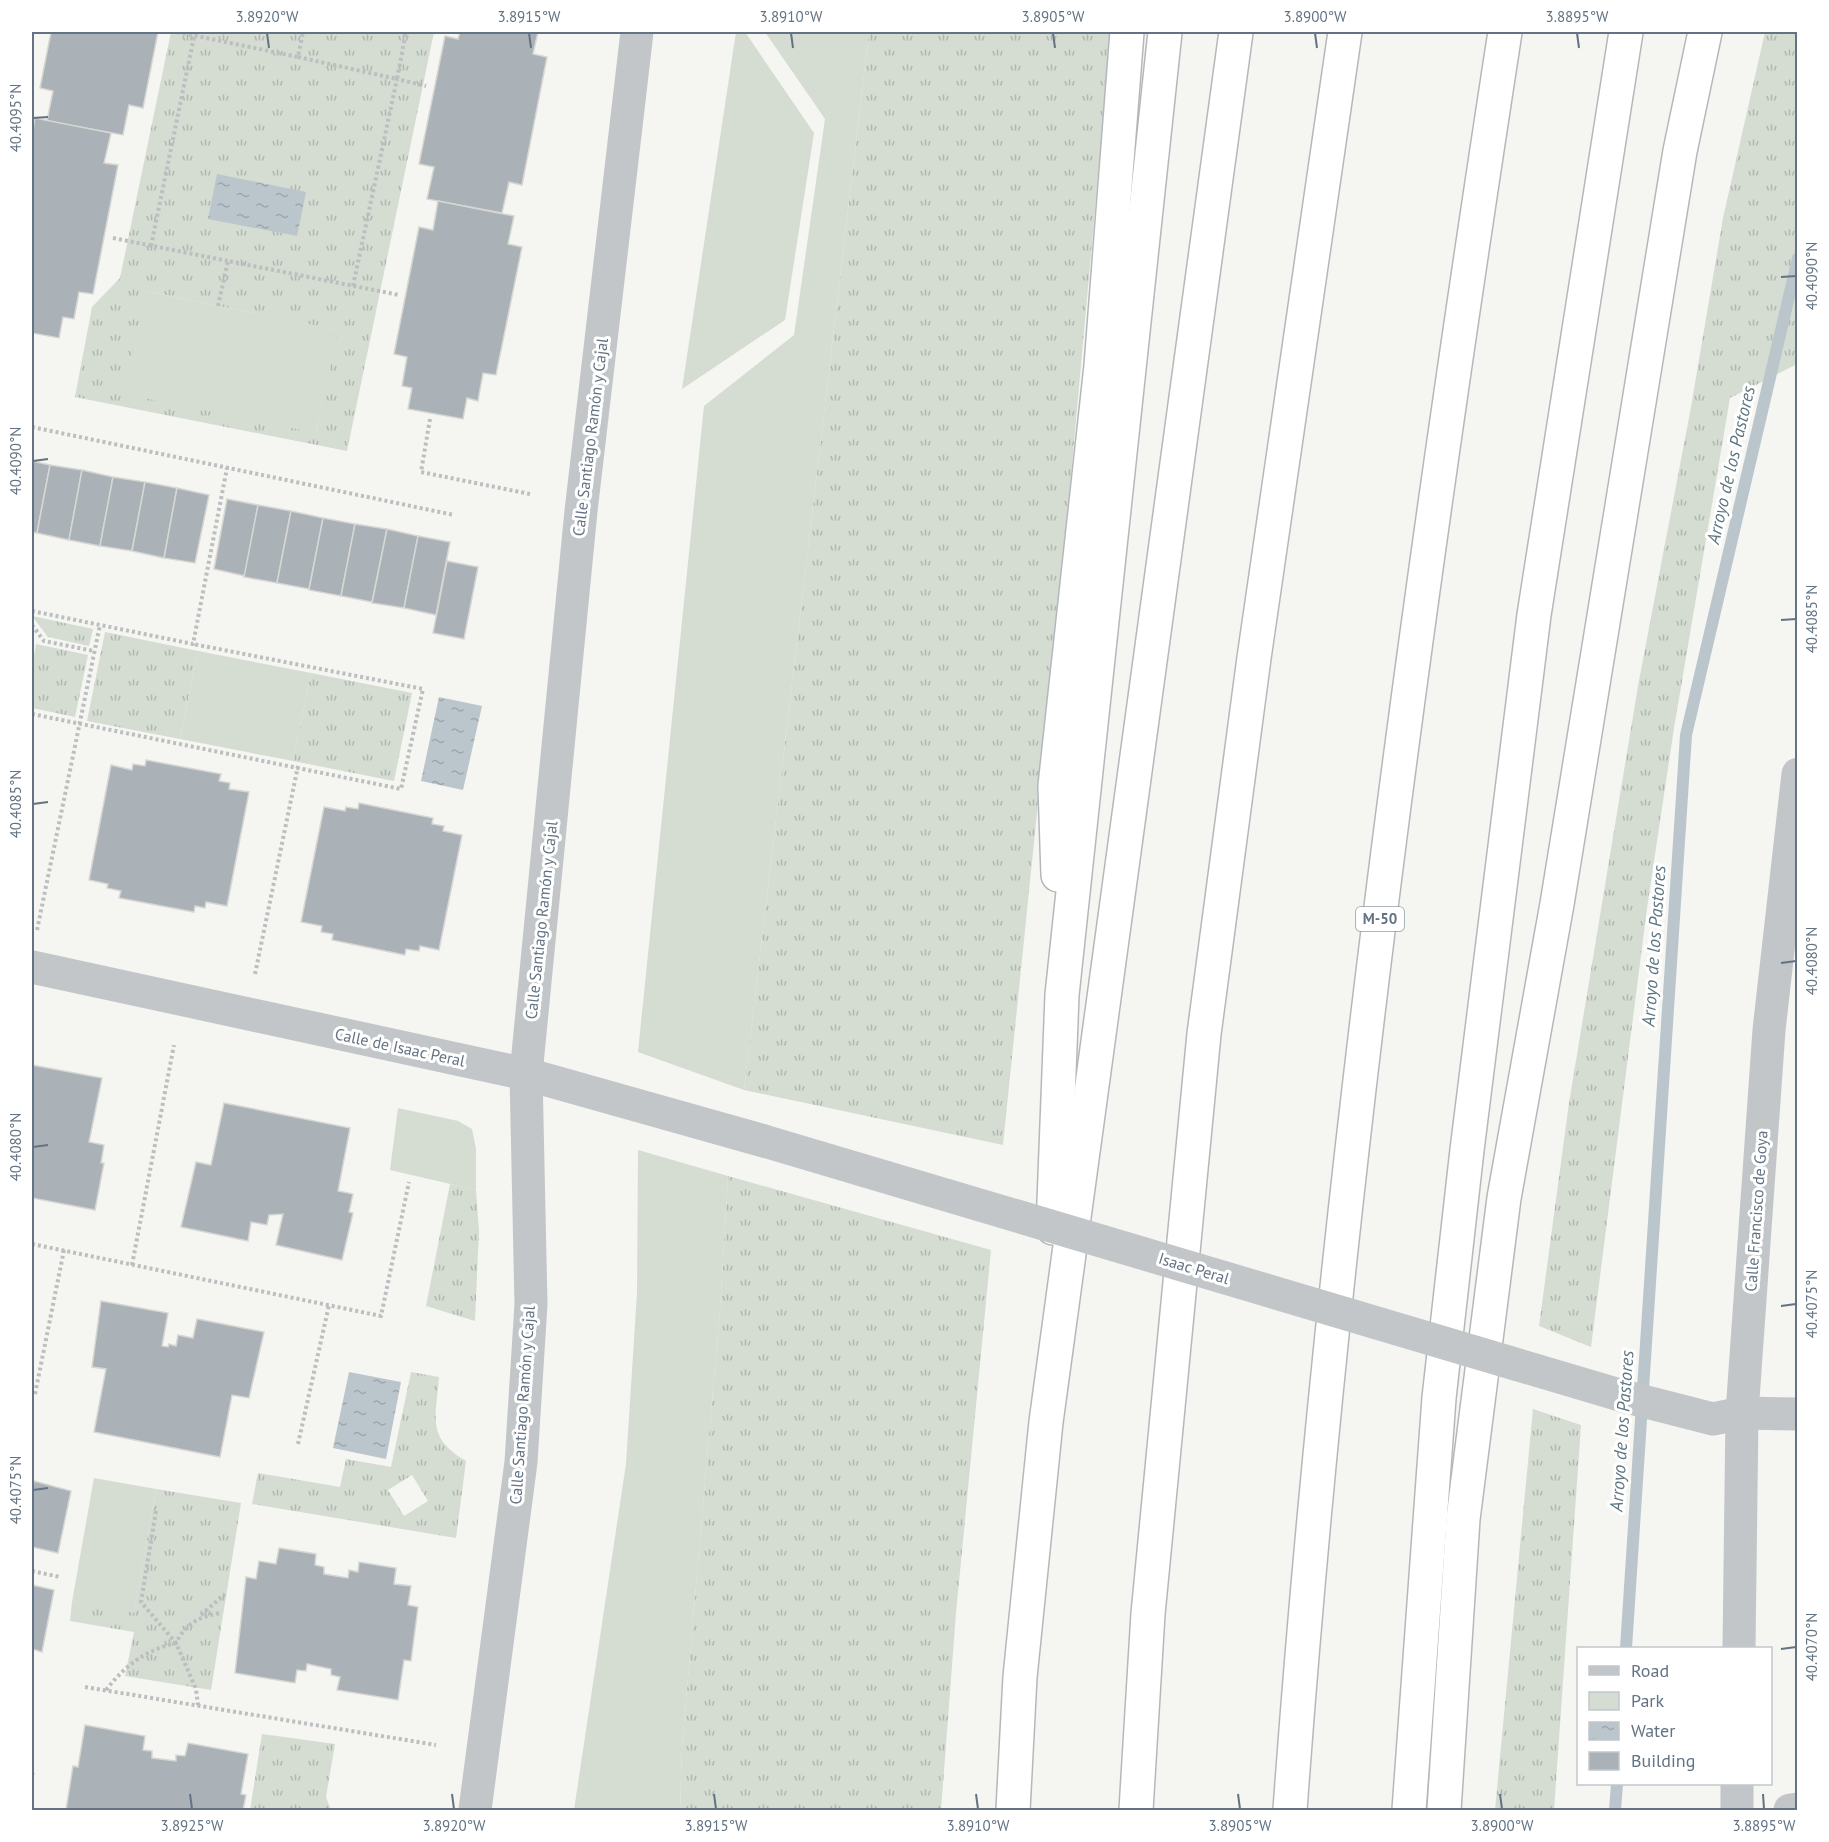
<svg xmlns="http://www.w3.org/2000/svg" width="1829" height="1842" font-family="'PT Sans',sans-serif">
<defs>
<pattern id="grass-tufts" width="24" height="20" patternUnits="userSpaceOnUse" patternTransform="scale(1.5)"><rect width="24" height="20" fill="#d5dcd2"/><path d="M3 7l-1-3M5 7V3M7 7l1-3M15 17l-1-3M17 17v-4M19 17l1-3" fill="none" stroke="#b0b7b0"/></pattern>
<pattern id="water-ripples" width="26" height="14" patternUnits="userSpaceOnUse" patternTransform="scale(1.5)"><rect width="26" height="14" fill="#bbc6cc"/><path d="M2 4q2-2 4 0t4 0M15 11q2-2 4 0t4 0" fill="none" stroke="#9ca5ab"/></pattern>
</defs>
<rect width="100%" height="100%" fill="#f5f5f1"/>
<g fill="url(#grass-tufts)" fill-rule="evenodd">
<path d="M171,32H434L347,451L75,397L92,307L120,278ZM145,291L337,330L316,433Z"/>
<path d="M869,32H1111L1067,520L1003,1145L744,1090Z"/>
<path d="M1765,32H1797V364L1730,398L1674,728L1647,908L1591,1347L1539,1326L1569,1103L1638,686L1691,407L1723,218Z"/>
<path d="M32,616L93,629L89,646L48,637Z"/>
<path d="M105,632L198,651L180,739L87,721Z"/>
<path d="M36,644L88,655L75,717L32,708V668Z"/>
<path d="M311,673L412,693L394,781L293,761Z"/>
<path d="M728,1176L991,1250L956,1613L941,1810H680L682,1747L720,1309Z"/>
<path d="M450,1184L476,1190L479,1231L475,1321L426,1306Z"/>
<path d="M411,1372L439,1377C436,1419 426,1437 466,1461L456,1538L252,1504L258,1473L340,1487L346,1459L391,1467ZM412,1475L428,1501L404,1516L388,1490Z"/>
<path d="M1533,1409L1581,1425L1554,1810H1495Z"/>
<path d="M156,1489L241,1503L211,1690L125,1676L134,1632L70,1621L72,1602L134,1612Z"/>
<path d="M262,1734L335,1744L326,1797L331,1810H250Z"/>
</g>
<g fill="#d5dcd2">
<path d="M736,32H745L814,133L785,320L682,389Z"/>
<path d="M765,32H869L744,1090L638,1052L704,406L794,335L825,119Z"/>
<path d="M145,291L338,330L316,433L124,394Z"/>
<path d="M198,651L311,673L293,761L180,739Z"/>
<path d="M398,1108L458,1121L472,1129L476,1149V1190L390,1170Z"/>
<path d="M638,1150L728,1176L720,1309L682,1747L680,1810H574L626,1464L637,1293Z"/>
<path d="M94,1478L156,1489L134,1613L72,1602Z"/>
</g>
<g fill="url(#water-ripples)">
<path d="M217,174L306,192L297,236L208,219Z"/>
<path d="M439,697L482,706L463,790L421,781Z"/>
<path d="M349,1372L401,1382L386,1459L333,1448Z"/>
</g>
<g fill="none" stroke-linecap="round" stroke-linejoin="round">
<g stroke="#bbc6cc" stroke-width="12">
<path d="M1626,1648L1686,735L1798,258"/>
<path d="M1615,1810L1617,1784"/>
</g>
</g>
<g fill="#aab1b7" stroke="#d6d6d3" stroke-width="1.5">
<path d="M51,32H158L143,108L129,105L123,135L47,121L53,91L40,88Z"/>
<path d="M460,32H538L533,54L547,57L522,185L509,182L502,213L427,199L434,167L419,164L445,36L458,39Z"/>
<path d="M35,118L111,133L104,163L118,165L93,294L79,292L74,319L63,317L59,338L32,333V135Z"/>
<path d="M438,201L514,216L508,244L522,247L496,375L483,373L478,401L467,398L463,419L408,409L412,388L402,386L407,357L394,354L419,227L433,230Z"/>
<path d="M32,461L50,465L37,533L32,532Z"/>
<path d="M50,465L82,470L69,540L37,533Z"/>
<path d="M82,470L113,477L100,546L69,540Z"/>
<path d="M113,477L145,482L132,551L100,546Z"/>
<path d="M145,482L177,488L164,558L132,551Z"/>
<path d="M177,488L209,495L195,563L164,558Z"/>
<path d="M227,499L258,505L245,576L214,569Z"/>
<path d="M258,505L291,511L277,583L244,577Z"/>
<path d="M291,511L323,518L309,589L277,583Z"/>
<path d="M323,518L355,524L341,596L309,590Z"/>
<path d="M355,524L387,529L372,602L341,596Z"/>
<path d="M387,529L418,536L404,608L372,603Z"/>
<path d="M418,536L450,542L436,615L404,608Z"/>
<path d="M447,561L478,567L464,639L433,633Z"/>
<path d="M146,760L221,774L219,781L230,783L229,789L249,792L227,906L206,902L205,908L195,906L194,912L119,898L121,891L107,888L108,884L89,880L111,765L132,770L133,764L145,766Z"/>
<path d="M359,803L433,818L432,824L444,826L443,831L462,835L439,950L420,946L419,951L406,949L405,955L332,940L333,934L321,932L322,926L301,922L324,807L345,811L346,807L358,809Z"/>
<path d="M32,1065L102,1078L89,1142L104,1145L101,1163H104L95,1210L32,1198Z"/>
<path d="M224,1103L350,1128L338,1191L353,1194L349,1212L353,1213L342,1260L276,1245L283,1214L269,1215L267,1225L251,1222L248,1241L181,1227L196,1162L211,1165Z"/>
<path d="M101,1301L168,1313L162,1346L168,1347L169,1344L176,1346L178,1335L193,1338L197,1319L264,1332L249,1398L232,1395L220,1457L94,1432L106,1369L92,1367Z"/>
<path d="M34,1481L71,1491L58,1553L32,1547V1494Z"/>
<path d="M279,1548L316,1554L315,1565L324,1567V1574L348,1578L349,1570L358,1572L359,1562L396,1568L394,1584L411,1586L408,1605L418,1607L411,1661L404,1660L398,1700L337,1690L340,1677L331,1675V1669L307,1664L306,1671L297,1670L295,1683L235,1673L246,1577L256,1579L259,1561L276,1564Z"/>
<path d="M32,1585L54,1590L42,1652L32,1649Z"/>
<path d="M85,1725L145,1736L143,1750L152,1751V1758L176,1761V1755L185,1756L188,1743L248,1754L241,1794L246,1795L243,1810H66L73,1766L78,1767Z"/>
</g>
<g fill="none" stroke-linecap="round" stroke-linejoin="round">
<g stroke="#b5b8bb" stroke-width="36">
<g id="highway">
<path d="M1058,875L1055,786L1101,366L1127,32"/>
<path d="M1053,1228L1062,995L1165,32"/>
<path d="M1013,1810L1020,1677L1046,1422L1236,32"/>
<path d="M1136,1810L1148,1614L1204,1034L1254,658L1345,32"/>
<path d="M1290,1810C1333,1215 1414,622 1505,32"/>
<path d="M1409,1810L1439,1398L1467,1150L1534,615L1626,32"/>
<path d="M1444,1810L1463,1519L1504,1198L1557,904L1680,151L1705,32"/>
</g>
</g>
<g stroke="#bcbec0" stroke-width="4" stroke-dasharray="3 3" stroke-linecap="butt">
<path d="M177,32L298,57L303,32"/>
<path d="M298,57L397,79L406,32"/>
<path d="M113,238L228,261"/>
<path d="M151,246L195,32"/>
<path d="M353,286L397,79L426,86"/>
<path d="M218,306L228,261L399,295"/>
<path d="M430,419L421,472L530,494"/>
<path d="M32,427L454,515"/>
<path d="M32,611L193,644L227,468"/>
<path d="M32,625L44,641L94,651"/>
<path d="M32,714L401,789L423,689L193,644"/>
<path d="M37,930L100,625"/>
<path d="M255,974L298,766"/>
<path d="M32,1244L381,1316L409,1182"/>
<path d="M132,1265L174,1045"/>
<path d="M35,1394L64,1250"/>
<path d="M298,1444L329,1305"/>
<path d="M156,1511L141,1602L176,1643L196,1689L198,1705"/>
<path d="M32,1571L60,1577"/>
<path d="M201,1615L225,1594"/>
<path d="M85,1687L436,1745"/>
<path d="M106,1690C125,1666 145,1650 176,1643C186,1623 199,1617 220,1613"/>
<path d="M32,1774L34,1775"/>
</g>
<g stroke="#c2c6c9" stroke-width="33">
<path d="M32,967L526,1074L764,1141"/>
<path d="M1623,1396L1713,1419L1742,1413L1798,1414"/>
<path d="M1739,1648L1742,1413L1769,1030L1798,774"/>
<path d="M475,1810L521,1462L531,1304L526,1074L581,511L637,32"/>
<path d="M1737,1810V1784"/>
<path d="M1790,1810L1798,1809"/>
</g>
<use href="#highway" stroke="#fff" stroke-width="33"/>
<path stroke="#c2c6c9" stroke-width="33" d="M764,1141L1623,1396"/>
</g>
<path fill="none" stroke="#637383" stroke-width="2" d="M267,33L269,48M529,33L531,48M791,33L793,48M1053,33L1055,48M1315,33L1317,48M1577,33L1579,48M33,118L48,117M1781,277L1796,276M33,461L48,459M1781,620L1796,619M33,804L48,802M1781,963L1796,961M33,1147L48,1145M1781,1306L1796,1304M33,1490L48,1488M1781,1649L1796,1647M190,1794L192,1809M452,1794L454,1809M714,1794L716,1809M976,1794L978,1809M1238,1794L1240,1809M1500,1794L1502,1809M1763,1794L1764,1809"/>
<g text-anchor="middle" stroke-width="6" stroke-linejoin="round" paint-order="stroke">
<rect fill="#fff" stroke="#929da8" stroke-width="1.5" x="1356" y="907" width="48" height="24" rx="4.5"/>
<g font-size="15" font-weight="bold" fill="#637383">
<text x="1380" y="924">M-50</text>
</g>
<g font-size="16" fill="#637383" stroke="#fff">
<text transform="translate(590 437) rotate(-83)" y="6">Calle Santiago Ramón y Cajal</text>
<text transform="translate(541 920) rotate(-84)" y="6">Calle Santiago Ramón y Cajal</text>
<text transform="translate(400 1047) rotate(12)" y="6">Calle de Isaac Peral</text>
<text transform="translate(1756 1211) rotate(-86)" y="6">Calle Francisco de Goya</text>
<text transform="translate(1194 1268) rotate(17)" y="6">Isaac Peral</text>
<text transform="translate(522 1405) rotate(-86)" y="6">Calle Santiago Ramón y Cajal</text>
</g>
<g font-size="18" font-style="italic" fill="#5e7680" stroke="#fff">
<text transform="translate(1731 465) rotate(-77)" y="6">Arroyo de los Pastores</text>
<text transform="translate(1654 946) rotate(-86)" y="6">Arroyo de los Pastores</text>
<text transform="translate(1622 1431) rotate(-86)" y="6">Arroyo de los Pastores</text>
</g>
</g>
<rect width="1829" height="1842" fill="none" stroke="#ffffff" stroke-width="66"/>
<rect x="1577" y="1647" width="195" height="138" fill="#ffffff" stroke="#c1c7cd" stroke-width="1.5"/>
<rect x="1589" y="1666" width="30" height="9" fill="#c2c6c9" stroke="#c1c7cd" stroke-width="1.5"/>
<text x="1631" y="1677" font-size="18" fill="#637383">Road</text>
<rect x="1589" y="1692" width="30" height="18" fill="#d5dcd2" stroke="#c1c7cd" stroke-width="1.5"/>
<text x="1631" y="1707" font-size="18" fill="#637383">Park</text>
<rect x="1589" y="1722" width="30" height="18" fill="url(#water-ripples)" stroke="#c1c7cd" stroke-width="1.5"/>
<text x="1631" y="1737" font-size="18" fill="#637383">Water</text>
<rect x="1589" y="1752" width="30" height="18" fill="#aab1b7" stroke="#c1c7cd" stroke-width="1.5"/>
<text x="1631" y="1767" font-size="18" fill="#637383">Building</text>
<rect x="33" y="33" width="1763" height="1776" fill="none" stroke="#637383" stroke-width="2"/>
<g font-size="15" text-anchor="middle" fill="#637383">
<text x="267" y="22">3.8920°W</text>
<text x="529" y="22">3.8915°W</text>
<text x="791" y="22">3.8910°W</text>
<text x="1053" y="22">3.8905°W</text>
<text x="1315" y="22">3.8900°W</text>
<text x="1577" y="22">3.8895°W</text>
<text transform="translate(16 118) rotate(-90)" y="5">40.4095°N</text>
<text transform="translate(1812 276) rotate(-90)" y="5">40.4090°N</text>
<text transform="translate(16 461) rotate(-90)" y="5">40.4090°N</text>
<text transform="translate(1812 619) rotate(-90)" y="5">40.4085°N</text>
<text transform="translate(16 804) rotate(-90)" y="5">40.4085°N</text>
<text transform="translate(1812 961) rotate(-90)" y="5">40.4080°N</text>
<text transform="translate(16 1147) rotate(-90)" y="5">40.4080°N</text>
<text transform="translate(1812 1304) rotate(-90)" y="5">40.4075°N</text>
<text transform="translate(16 1490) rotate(-90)" y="5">40.4075°N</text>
<text transform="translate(1812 1647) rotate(-90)" y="5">40.4070°N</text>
<text x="192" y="1831">3.8925°W</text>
<text x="454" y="1831">3.8920°W</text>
<text x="716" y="1831">3.8915°W</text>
<text x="978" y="1831">3.8910°W</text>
<text x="1240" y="1831">3.8905°W</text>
<text x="1502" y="1831">3.8900°W</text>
<text x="1764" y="1831">3.8895°W</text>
</g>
</svg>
